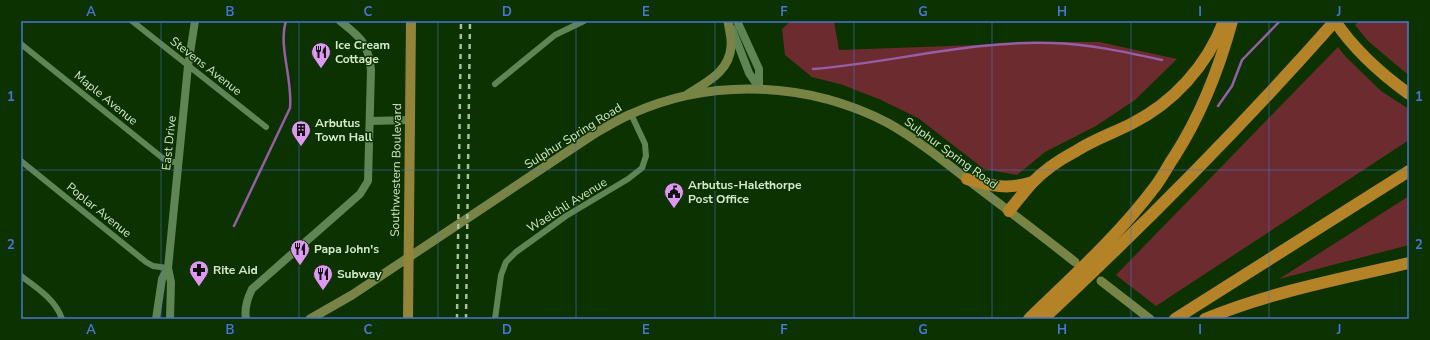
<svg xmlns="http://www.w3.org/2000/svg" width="1430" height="340" font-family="'Nunito Sans',sans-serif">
<rect width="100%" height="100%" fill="#0d3201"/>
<g fill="#6c2b2f">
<path d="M791,21H834L839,50L1061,42H1099L1177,59L1135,100L1096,126L1045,152L1017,175L984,169L918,118L881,100L843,85L812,77L785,55L782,29Z"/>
<path d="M1359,21H1409V75L1406,73L1368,41L1355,25Z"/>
<path d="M1338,47L1345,56L1381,91L1409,109V140L1156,306L1116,275Z"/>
<path d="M1409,196V245L1279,279Z"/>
</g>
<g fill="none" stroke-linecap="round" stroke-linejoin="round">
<g stroke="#965ea5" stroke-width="2.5">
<path d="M813,69C892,63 971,40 1051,43C1089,44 1126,52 1162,60"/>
<path d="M1218,106L1232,86L1242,60L1280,21"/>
<path d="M234,226L290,108C293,80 278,46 286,21"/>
</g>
<g stroke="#5e8553" stroke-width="6">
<path d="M132,21L266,127"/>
<path d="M21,44L165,160L172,162H179"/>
<path d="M495,84L555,35L584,21"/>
<path d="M21,161L146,262L153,266L168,268"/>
<path d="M21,276C36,287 56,300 62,319"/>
<path d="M495,319L501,275L506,262L516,252L566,216L628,179L642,168L646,156L645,144L631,114"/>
</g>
<g stroke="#5e8553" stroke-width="8">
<path d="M737,21L759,69V87"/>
<path d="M732,29L749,73L759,88"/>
<path d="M370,121L410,120"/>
<path d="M156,319L162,279L168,268"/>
<path d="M170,319L171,282L168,268L188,66L195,21"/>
<path d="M246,319C244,308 247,299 252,289L360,194L368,181L371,70C368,42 361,38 340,21"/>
</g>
<g stroke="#788446" stroke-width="9">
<path d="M688,94C707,82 730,71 731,46C732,38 729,29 728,21"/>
<path d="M1101,281L1150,319"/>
<path d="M310,319L352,295L594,134C606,127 619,119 631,114C713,77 809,82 888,123C918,140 945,162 972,183C1006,209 1041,235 1075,262"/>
</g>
<path stroke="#928439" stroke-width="10" d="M408,319L411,21"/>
<g stroke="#b48327" stroke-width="12">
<path d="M1335,21C1355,51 1380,73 1409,94"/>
<path d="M967,179C992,186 1008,190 1033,182"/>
<path d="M1009,211C1016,202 1024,192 1032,183C1044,170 1061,159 1076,151C1093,140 1113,133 1131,124C1173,103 1207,66 1224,21"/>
<path d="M1029,319C1072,277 1118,236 1154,188C1162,178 1167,167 1174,157C1201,115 1219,69 1232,21"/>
<path d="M1043,319C1145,224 1243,125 1335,21"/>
<path d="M1175,319L1409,171"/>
<path d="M1205,319C1271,292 1339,279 1409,263"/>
</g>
<g stroke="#a7c09f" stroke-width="2.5" stroke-dasharray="5 5" stroke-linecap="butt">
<path d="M457,319L461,21"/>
<path d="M466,319L470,21"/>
</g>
</g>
<path fill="none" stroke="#4a75d5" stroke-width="1" stroke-opacity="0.55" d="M161,21V319M299,21V319M438,21V319M576,21V319M715,21V319M854,21V319M992,21V319M1131,21V319M1269,21V319M21,170H1409"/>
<defs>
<g id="restaurant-pin" transform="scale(1)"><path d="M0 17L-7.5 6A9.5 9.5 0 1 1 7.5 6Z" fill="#df98f2" stroke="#0d3201"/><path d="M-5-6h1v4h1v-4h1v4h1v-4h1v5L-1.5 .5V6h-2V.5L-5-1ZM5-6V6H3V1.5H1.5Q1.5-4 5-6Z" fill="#111"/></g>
<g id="building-pin" transform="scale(1)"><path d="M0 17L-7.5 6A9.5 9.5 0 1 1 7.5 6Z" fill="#df98f2" stroke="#0d3201"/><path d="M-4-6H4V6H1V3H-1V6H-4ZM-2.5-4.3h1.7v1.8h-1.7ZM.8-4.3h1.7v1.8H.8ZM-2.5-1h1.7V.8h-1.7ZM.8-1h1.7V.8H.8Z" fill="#111"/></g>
<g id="civic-pin" transform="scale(1)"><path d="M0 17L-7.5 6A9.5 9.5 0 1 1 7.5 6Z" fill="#df98f2" stroke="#0d3201"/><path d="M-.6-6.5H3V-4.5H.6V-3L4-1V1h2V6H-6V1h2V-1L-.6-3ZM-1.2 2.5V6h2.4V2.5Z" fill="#111"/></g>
<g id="pharmacy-pin" transform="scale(1)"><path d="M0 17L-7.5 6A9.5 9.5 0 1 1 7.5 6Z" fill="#df98f2" stroke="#0d3201"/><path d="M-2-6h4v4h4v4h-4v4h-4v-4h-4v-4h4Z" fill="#111"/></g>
</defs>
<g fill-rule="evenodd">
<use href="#restaurant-pin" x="321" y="52"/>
<use href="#building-pin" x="301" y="130"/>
<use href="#civic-pin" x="674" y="192"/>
<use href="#restaurant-pin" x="300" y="249"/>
<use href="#pharmacy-pin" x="199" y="270"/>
<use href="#restaurant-pin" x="323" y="274"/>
</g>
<g text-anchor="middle" stroke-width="3" stroke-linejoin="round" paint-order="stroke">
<g font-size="12" font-weight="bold" fill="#d3e9cd" stroke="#0d3201" text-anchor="start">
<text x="335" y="49">Ice Cream<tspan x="335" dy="14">Cottage</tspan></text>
<text x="315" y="127">Arbutus<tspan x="315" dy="14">Town Hall</tspan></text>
<text x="688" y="189">Arbutus-Halethorpe<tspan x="688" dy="14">Post Office</tspan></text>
<text x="314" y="253">Papa John's</text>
<text x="213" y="274">Rite Aid</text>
<text x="337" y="278">Subway</text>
</g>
<g font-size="12" fill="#d3e9cd" stroke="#0d3201">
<text transform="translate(206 66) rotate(38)" y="4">Stevens Avenue</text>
<text transform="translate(106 98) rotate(39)" y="4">Maple Avenue</text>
<text transform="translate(573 136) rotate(-32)" y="4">Sulphur Spring Road</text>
<text transform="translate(169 143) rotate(-84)" y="4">East Drive</text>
<text transform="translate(951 153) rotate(36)" y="4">Sulphur Spring Road</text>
<text transform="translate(396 170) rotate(-89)" y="4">Southwestern Boulevard</text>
<text transform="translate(567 205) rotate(-32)" y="4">Waelchli Avenue</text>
<text transform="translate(99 210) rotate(39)" y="4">Poplar Avenue</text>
</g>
</g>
<rect width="1430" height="340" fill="none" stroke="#0d3201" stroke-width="44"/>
<rect x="22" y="22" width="1386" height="296" fill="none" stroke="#4a75d5" stroke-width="1.5"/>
<g font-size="13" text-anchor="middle" font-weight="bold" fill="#4a75d5">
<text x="91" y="16">A</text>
<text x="230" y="16">B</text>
<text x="368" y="16">C</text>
<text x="507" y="16">D</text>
<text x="646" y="16">E</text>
<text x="784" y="16">F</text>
<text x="923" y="16">G</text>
<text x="1062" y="16">H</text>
<text x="1200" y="16">I</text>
<text x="1339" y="16">J</text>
<text x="11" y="101">1</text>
<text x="1419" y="101">1</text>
<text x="11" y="249">2</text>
<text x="1419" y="249">2</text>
<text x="91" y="334">A</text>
<text x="230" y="334">B</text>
<text x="368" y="334">C</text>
<text x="507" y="334">D</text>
<text x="646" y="334">E</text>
<text x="784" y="334">F</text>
<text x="923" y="334">G</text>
<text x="1062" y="334">H</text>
<text x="1200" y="334">I</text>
<text x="1339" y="334">J</text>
</g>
</svg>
